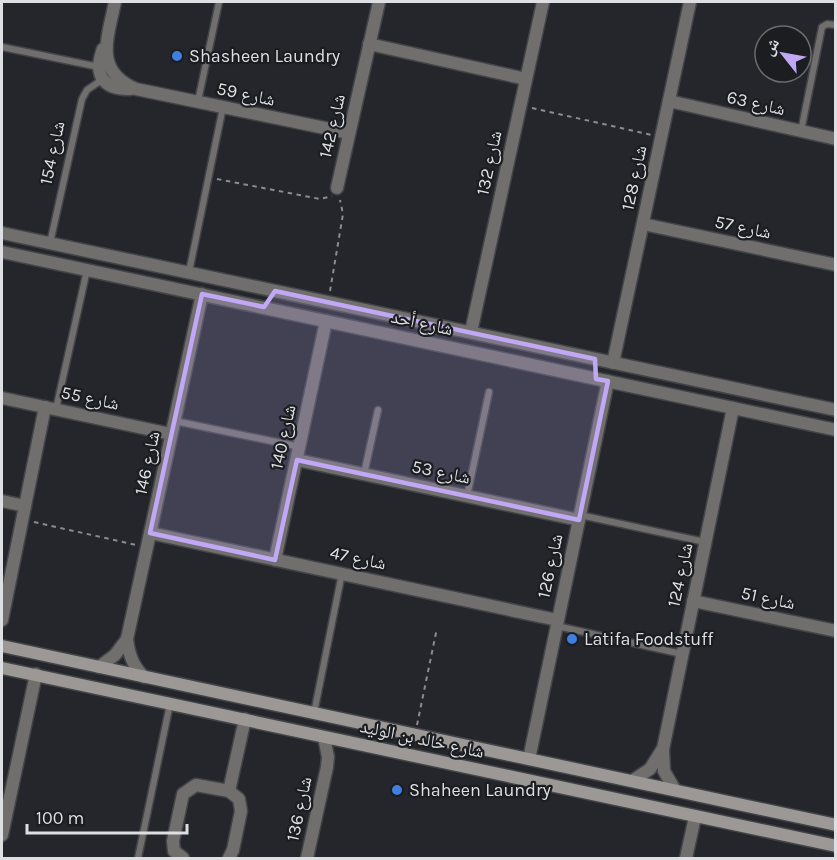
<svg xmlns="http://www.w3.org/2000/svg" width="837" height="860" font-family="Karla,'Noto Naskh Arabic',sans-serif">
<rect width="100%" height="100%" fill="#24262b"/>
<g fill="none" stroke-linecap="round" stroke-linejoin="round">
<g stroke="#424448" stroke-width="9">
<g id="service">
<path d="M2,47L99,67"/>
<path d="M198,101L219,2"/>
<path d="M801,131L822,27L827,24L836,25"/>
<path d="M50,243L82,99L87,90L103,79"/>
<path d="M189,272L223,107"/>
<path d="M56,409L87,270"/>
<path d="M175,421L300,447"/>
<path d="M364,474L378,410"/>
<path d="M467,496L489,392"/>
<path d="M580,515L705,542"/>
<path d="M557,626L682,654"/>
<path d="M314,713L342,573"/>
<path d="M138,858L170,704"/>
</g>
</g>
<g stroke="#424448" stroke-width="15">
<g id="minor">
<path d="M115,2C108,37 93,71 136,89L349,133"/>
<path d="M369,44L526,79"/>
<path d="M103,49C93,75 103,90 131,89"/>
<path d="M669,101L836,139"/>
<path d="M337,188L379,2"/>
<path d="M643,224L836,265"/>
<path d="M471,332L543,2"/>
<path d="M613,363L690,2"/>
<path d="M2,398L171,434"/>
<path d="M297,460L579,520"/>
<path d="M2,501L25,506"/>
<path d="M150,533L557,620"/>
<path d="M275,560L326,321"/>
<path d="M693,601L836,631"/>
<path d="M2,620L45,407"/>
<path d="M99,667L115,655L127,639"/>
<path d="M144,677C133,666 129,655 127,639L202,294"/>
<path d="M529,759L608,381"/>
<path d="M632,781L650,769L662,750"/>
<path d="M675,790L664,771L663,749L733,408"/>
<path d="M229,791L245,719"/>
<path d="M2,835L36,674"/>
<path d="M183,858L174,851L173,841L183,794L196,785L229,791L239,799L241,811L233,850L229,858"/>
<path d="M307,858L327,767L328,757L324,737"/>
<path d="M686,858L695,817"/>
</g>
</g>
<g stroke="#424448" stroke-width="15">
<g id="tertiary">
<path d="M2,233L836,410"/>
<path d="M2,252L836,430"/>
</g>
</g>
<g stroke="#424448" stroke-width="15">
<g id="secondary">
<path d="M2,646L836,825"/>
<path d="M2,668L836,846"/>
</g>
</g>
<g stroke="#8a8c90" stroke-width="2" stroke-dasharray="4.5 4.5" stroke-linecap="butt">
<path d="M532,108L652,135"/>
<path d="M217,179L320,199L332,196"/>
<path d="M330,291L343,214L340,200"/>
<path d="M34,522L136,545"/>
<path d="M417,725L437,628"/>
</g>
<use href="#service" stroke="#716f6d" stroke-width="6"/>
<use href="#minor" stroke="#716f6d" stroke-width="12"/>
<use href="#tertiary" stroke="#716f6d" stroke-width="12"/>
<use href="#secondary" stroke="#9c9896" stroke-width="12"/>
</g>
<path fill="#c0a8f4" fill-opacity="0.2" stroke="#c0a8f4" stroke-width="4.5" stroke-linejoin="round" d="M275,291L595,359L596,379L608,381L579,520L297,460L275,560L150,533L202,294L264,307Z"/>
<g fill="#3f7fe0" stroke="#1b1d21" stroke-width="2">
<circle cx="177" cy="56" r="6"/>
<circle cx="572" cy="639" r="6"/>
<circle cx="397" cy="790" r="6"/>
</g>
<g text-anchor="middle" stroke-width="4.5" stroke-linejoin="round" paint-order="stroke">
<g font-size="18" fill="#dddfe2" stroke="#1b1d21" text-anchor="start">
<text x="189" y="62">Shasheen Laundry</text>
<text x="584" y="645">Latifa Foodstuff</text>
<text x="409" y="796">Shaheen Laundry</text>
</g>
<g font-size="18" fill="#dddfe2" stroke="#1b1d21">
<text transform="translate(246 94) rotate(12)" y="6">شارع 59</text>
<text transform="translate(756 103) rotate(13)" y="6">شارع 63</text>
<text transform="translate(332 126) rotate(-77)" y="6">شارع 142</text>
<text transform="translate(52 153) rotate(-78)" y="6">شارع 154</text>
<text transform="translate(489 163) rotate(-78)" y="6">شارع 132</text>
<text transform="translate(634 178) rotate(-78)" y="6">شارع 128</text>
<text transform="translate(743 227) rotate(12)" y="6">شارع 57</text>
<text transform="translate(422 323) rotate(12)" y="6">شارع أحد</text>
<text transform="translate(90 398) rotate(12)" y="6">شارع 55</text>
<text transform="translate(283 437) rotate(-78)" y="6">شارع 140</text>
<text transform="translate(147 463) rotate(-78)" y="6">شارع 146</text>
<text transform="translate(441 472) rotate(12)" y="6">شارع 53</text>
<text transform="translate(358 558) rotate(12)" y="6">شارع 47</text>
<text transform="translate(550 566) rotate(-78)" y="6">شارع 126</text>
<text transform="translate(680 575) rotate(-78)" y="6">شارع 124</text>
<text transform="translate(768 598) rotate(12)" y="6">شارع 51</text>
<text transform="translate(422 739) rotate(12)" y="6">شارع خالد بن الوليد</text>
<text transform="translate(299 809) rotate(-78)" y="6">شارع 136</text>
</g>
</g>
<rect width="837" height="860" fill="none" stroke="#dddfe2" stroke-width="6"/>
<g transform="translate(783 54) rotate(301)"><circle r="28" fill="#1b1d21" stroke="#696b6e" stroke-width="1.5"/>
<path d="M0-4.5L10 22L0 15L-10 22Z" fill="#c0a8f4"/>
<text y="-9" font-size="16" font-weight="bold" text-anchor="middle" fill="#dddfe2">ش</text>
</g>
<path d="M27 824v9h160v-9" fill="none" stroke="#dddfe2" stroke-width="3"/>
<text x="36" y="824" font-size="18" fill="#dddfe2" stroke="#1b1d21" stroke-width="4.5" paint-order="stroke">100 m</text>
</svg>
